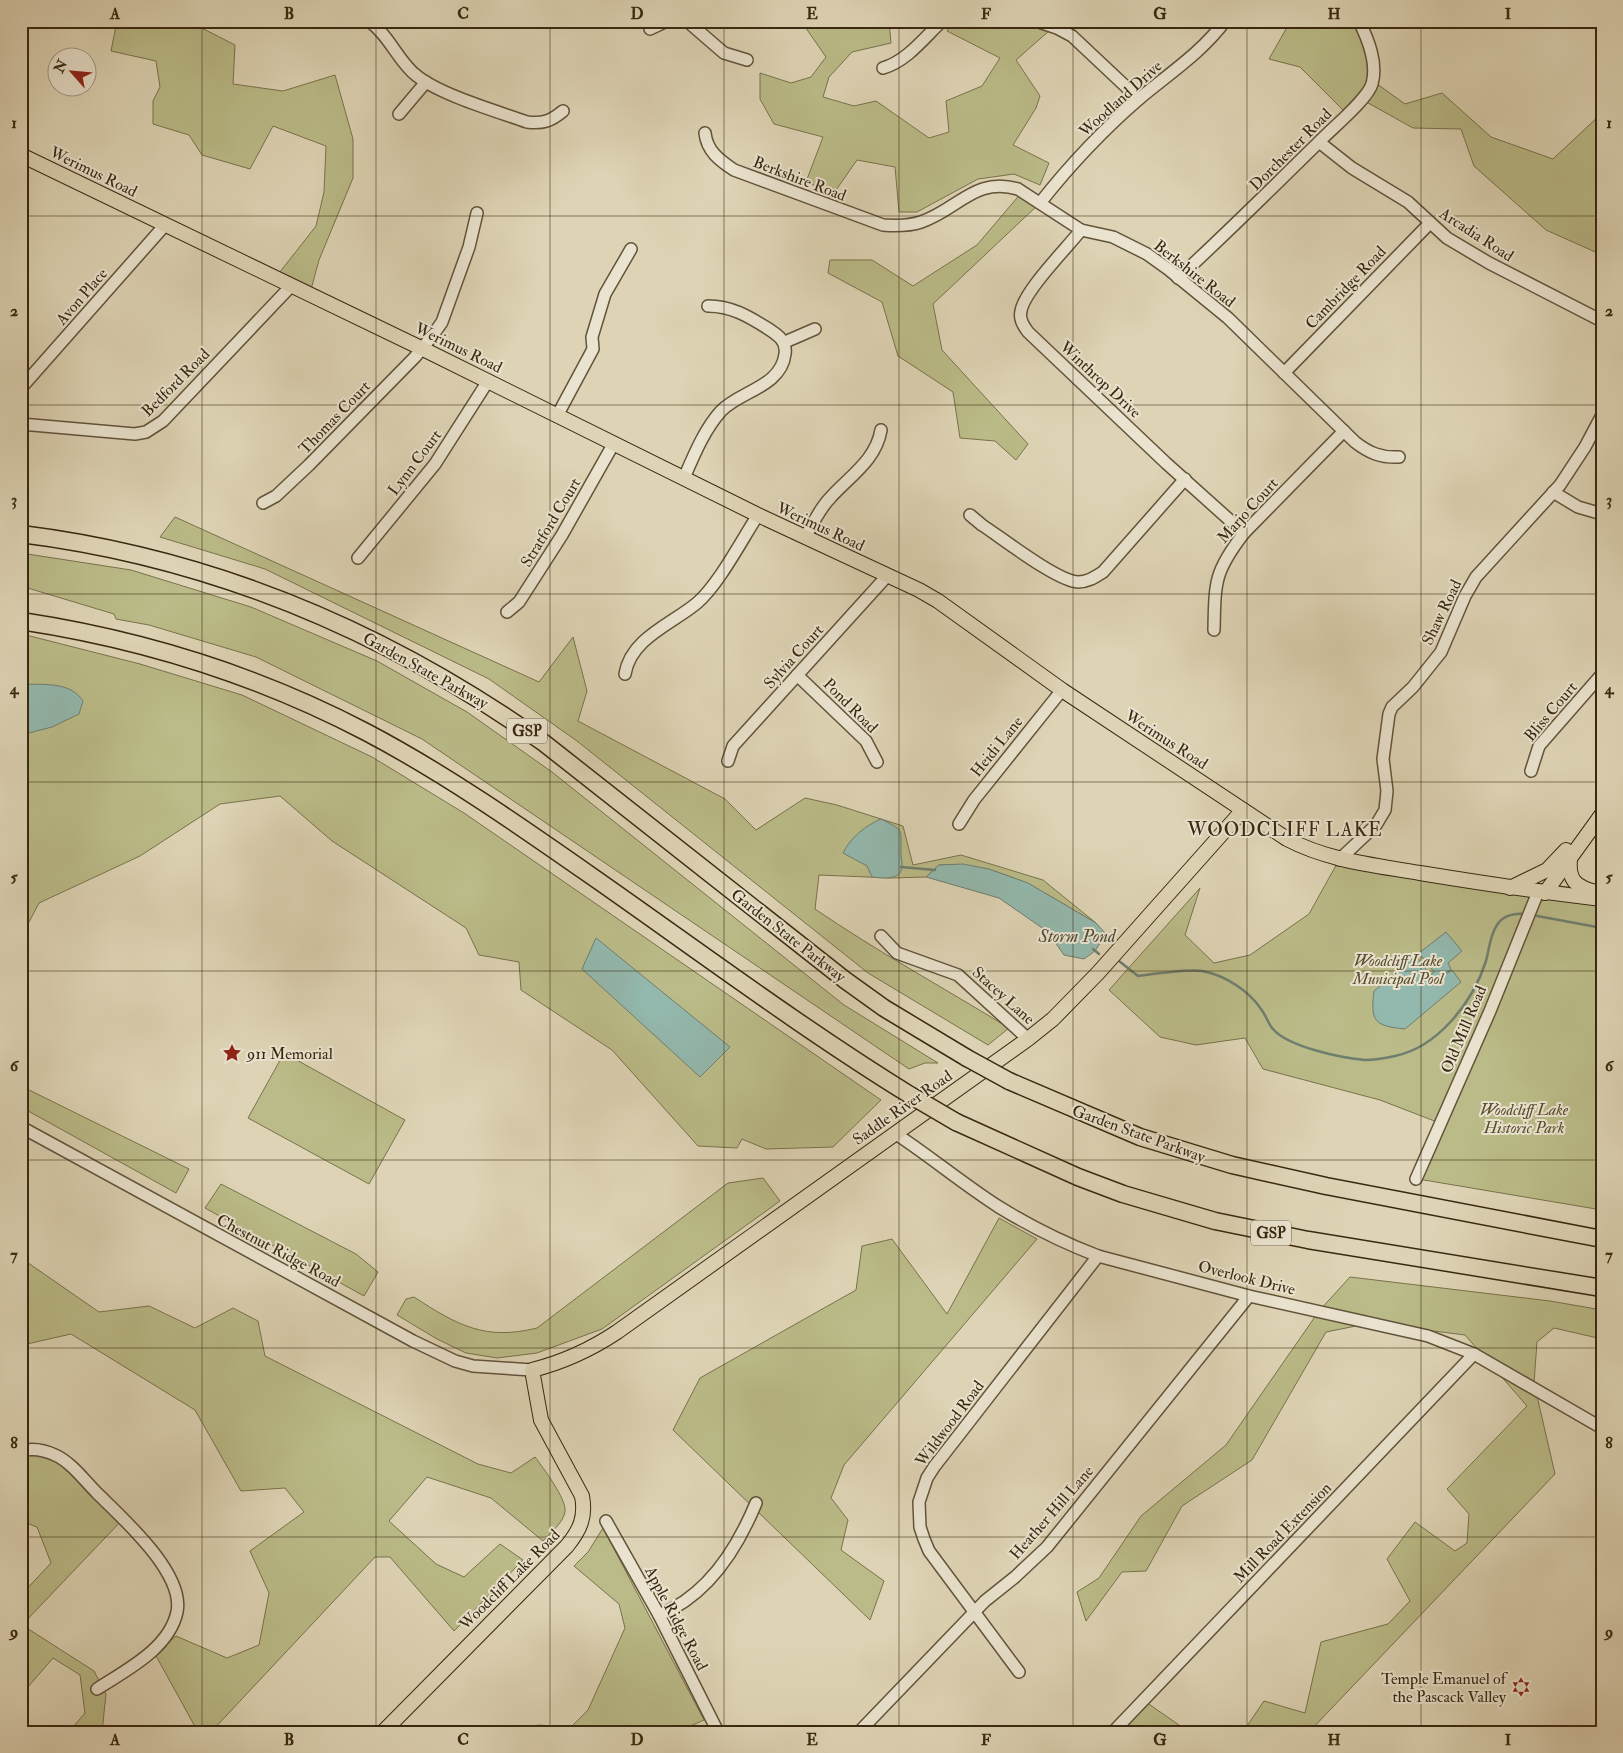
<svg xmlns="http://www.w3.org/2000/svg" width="1623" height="1753" font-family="'IM FELL Double Pica',serif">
<rect width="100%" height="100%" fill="#ded4b5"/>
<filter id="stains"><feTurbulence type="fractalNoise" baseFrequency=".004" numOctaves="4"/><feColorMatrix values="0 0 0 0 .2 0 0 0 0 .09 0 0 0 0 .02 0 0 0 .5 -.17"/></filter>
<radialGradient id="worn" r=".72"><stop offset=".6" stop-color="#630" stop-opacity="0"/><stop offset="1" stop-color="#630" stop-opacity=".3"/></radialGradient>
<g fill="#babb88" stroke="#79724c">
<path d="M117,21H141L148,28C182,12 204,30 235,45L233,84L283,91L335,75L353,139V178L319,260L310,293L276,277L316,226L324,192L326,146L273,126L250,169L202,155L189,135L153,124V101L160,87L156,61L111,51Z"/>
<path d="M801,21H889L891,43L852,52L829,77L823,97L854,106L876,101L929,138L949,132L946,101L982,86L1000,58L947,31L953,21H1017L1049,31L1016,60L1040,96L1036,108L1013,145L1049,163L1040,185L1014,174L978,179L917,212H899L895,167L857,160L834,193L806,182L823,137L774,124L760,99V73L791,83L811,77L826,57Z"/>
<path d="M1359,21L1373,81L1405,104L1442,93L1491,137L1553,159L1602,113V255L1546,230L1474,166L1461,129L1413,128L1361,99L1348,115L1300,67L1269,59L1290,22Z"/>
<path d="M1022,192L1040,203L933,304L942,350L1028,444L1016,460L995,441L960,438L953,392L898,356L882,302L828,273L830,260H872L913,286L977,245Z"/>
<path d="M175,517L539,682L573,637L587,691L578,721L725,799L756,830L805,798L837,805L903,826L913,865L961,855L1043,880L1096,923C1043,893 1003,862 939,865L926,877L891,878L819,875L815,909C878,952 944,988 1009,1028L988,1045L868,973L577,741L489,679L265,569L160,537Z"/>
<path d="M21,553L131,570L251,607L377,661L467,712L552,772L844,1005L938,1063H925L909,1069L422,739L256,657L149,625L116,619L114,614L21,586Z"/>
<path d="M26,635L140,664L242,695L372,757L464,813L881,1100L833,1147L766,1149L742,1139L737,1148L698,1146L612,1050L521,990L519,962L479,955L466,928L332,841L280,796L220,804L140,856L39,903L21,937V636Z"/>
<path d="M1339,860L1602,899V1210L1418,1179L1437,1122L1380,1100L1263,1069L1245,1038L1196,1045L1160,1037L1109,990L1200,888L1185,935L1214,963L1250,955L1309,914Z"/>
<path d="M284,1053L405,1120L369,1184L248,1118Z"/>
<path d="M21,1086L189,1169L176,1193L21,1107Z"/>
<path d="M763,1178L780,1201L602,1329L537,1353L497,1358L466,1353L437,1339L397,1315L406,1299L414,1297C457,1325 485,1341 537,1328L728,1183Z"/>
<path d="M221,1184L356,1254L378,1272L364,1296L205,1208Z"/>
<path d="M999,1218L1037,1239L844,1465L831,1498L848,1520L841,1550L884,1581L870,1620L673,1430L700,1378L856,1290L862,1246L892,1239L947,1314Z"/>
<path d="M21,1258L99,1312L149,1306L195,1328L233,1308L258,1321L265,1356L478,1464L511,1473L535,1457C543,1468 567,1499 565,1512C563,1523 550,1533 543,1541L491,1498L427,1477L389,1521L436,1564L464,1577L500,1544L523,1560L454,1631L390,1557H375L211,1732H198L155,1654L176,1636L227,1658L259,1645L269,1593L250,1551L304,1512L285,1488L241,1491L195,1410L71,1334L27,1344L21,1353Z"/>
<path d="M1350,1277L1550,1301L1602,1310V1339L1554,1328L1537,1342L1534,1383L1555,1474L1309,1732H1243L1264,1701L1305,1713L1321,1642L1388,1624L1410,1601L1387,1559L1415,1522L1455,1551L1467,1543L1469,1514L1447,1489L1527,1406L1465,1335L1371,1323L1326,1332L1252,1460L1182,1506L1146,1571L1122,1572L1086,1621L1077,1592L1099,1578L1141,1516L1226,1445L1319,1311Z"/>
<path d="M47,1450L125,1517L22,1625L94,1671L106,1694L102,1732H69L85,1713L80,1675L53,1658L21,1695V1595L51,1563L37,1527L21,1521V1456Z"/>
<path d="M603,1528L704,1720L677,1732H536L537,1725L571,1727L588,1710L625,1628L619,1604L574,1566L588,1552Z"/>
<path d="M1143,1700L1189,1732H1138L1118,1726Z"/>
</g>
<g fill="#93b8ad" stroke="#6f7e6f">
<path d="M21,684C43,685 70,681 83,701L79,714L52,727L21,735Z"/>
<path d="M881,819C903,830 901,828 901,851C900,856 903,862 902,867C901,881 882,878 872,877L867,866L843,853C850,838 866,825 881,819Z"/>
<path d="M963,864L989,869L1028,883L1096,923L1106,934L1095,951L1084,959L1064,955L1048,932L999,898L926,877L939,865Z"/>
<path d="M1446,932L1462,951L1448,963L1451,969L1435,982L1452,970L1461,982L1405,1029C1375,1026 1370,1022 1374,991L1416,956L1428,972L1424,976L1427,978L1434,972L1419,953Z"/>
<path d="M596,938L730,1047L700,1077L582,969Z"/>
</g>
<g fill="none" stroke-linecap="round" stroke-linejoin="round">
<g stroke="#6f7e6f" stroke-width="2.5">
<path d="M901,867L935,870"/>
<path d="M1532,915L1602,928"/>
<path d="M1093,949L1099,954"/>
<path d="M1119,961L1138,976C1152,974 1190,969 1202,971C1225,975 1249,991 1261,1009C1266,1015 1268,1024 1273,1029C1288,1047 1342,1058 1365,1060C1374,1060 1386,1058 1395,1056C1438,1047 1473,1002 1486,961C1489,950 1490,935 1497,925C1503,915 1516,913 1527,914"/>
</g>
<g stroke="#62533a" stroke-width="14">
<g id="minor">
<path d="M369,21C390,36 399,63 417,76C441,95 496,111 527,122C543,124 551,121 563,111"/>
<path d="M687,21L724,53L747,60"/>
<path d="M1036,21L1057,28L1072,36L1139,99"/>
<path d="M650,29L667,21"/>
<path d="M883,68C907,61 924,38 942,21"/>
<path d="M399,114L426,82"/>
<path d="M705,133C707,151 719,160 734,170L883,225C896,226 909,226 921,222C957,210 976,176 1018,189L1081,230L1113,237L1147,254L1168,269L1228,318L1355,442C1369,453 1381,458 1399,457"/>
<path d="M1319,142L1352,168L1408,202L1447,238L1489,263L1602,321"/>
<path d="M1040,203C1070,165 1104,129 1140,98C1170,73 1202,52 1225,21"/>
<path d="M1081,230C1067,248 1024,291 1021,311C1019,319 1023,325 1028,332L1166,463L1244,533"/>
<path d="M1178,278C1226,234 1272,188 1318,143C1331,129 1367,100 1372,84C1378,63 1368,39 1359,21"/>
<path d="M785,342L815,329"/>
<path d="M1284,373L1429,224"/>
<path d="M21,388L165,225"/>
<path d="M557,416L593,349L592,337L605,294L631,249"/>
<path d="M21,424L135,434L146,432L163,421L292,285"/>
<path d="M684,478C694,455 704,430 721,411C740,391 781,387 785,354C787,341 778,335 767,328C748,316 731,306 708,306"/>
<path d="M1553,492L1578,507L1602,514"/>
<path d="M263,503L276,496L309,465L415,357L433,335L442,322L469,247L477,213"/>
<path d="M970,515L982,525C1002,538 1057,581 1078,582C1088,582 1095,577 1103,572L1185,479"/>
<path d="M806,536C813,523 820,508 831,497C850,476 876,460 881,430"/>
<path d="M358,558L435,464L488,381"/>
<path d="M507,612L519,602L562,535L614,443"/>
<path d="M1214,630C1215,582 1214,572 1244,533L1344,431"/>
<path d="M625,674C631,638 672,624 697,603C719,584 741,541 758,515"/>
<path d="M797,675L866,741L877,762"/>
<path d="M728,761L733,746L887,576"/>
<path d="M1531,771L1539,746L1602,674"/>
<path d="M959,824L974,800L1062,690"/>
<path d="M1339,860L1376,825L1385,810L1387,791L1383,759L1389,714L1392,707L1413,687L1441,652L1465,596L1476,577L1560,485L1585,447L1602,415"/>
<path d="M881,936L897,953L958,975L1028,1039"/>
<path d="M21,1127L413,1341L455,1361L473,1366L532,1370"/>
<path d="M896,1134C931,1157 963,1184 999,1207C1030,1226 1064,1243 1098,1256L1249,1296L1428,1336L1474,1354L1602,1428"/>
<path d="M1416,1179L1490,1011L1538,892"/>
<path d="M21,1451C32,1448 44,1450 55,1455C71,1462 84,1480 97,1493C122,1518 185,1573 177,1612C169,1649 126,1670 97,1689"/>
<path d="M606,1521L659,1615L718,1732"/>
<path d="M659,1615C707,1596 737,1549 756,1503"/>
<path d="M1019,1672L929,1551L924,1539L920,1527L919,1502L927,1478L934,1467L1098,1256"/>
<path d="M859,1732L985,1601L1015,1577L1047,1547L1249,1296"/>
<path d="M1113,1732L1474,1354"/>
</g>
</g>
<g stroke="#382811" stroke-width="16">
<g id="major">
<path d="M21,155L423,349L758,515L919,590L938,601L1062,690L1287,839C1329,861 1374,865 1420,873C1481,883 1541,892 1602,899"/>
<path d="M1570,858C1568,880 1575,887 1596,892"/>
<path d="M1510,888L1547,870L1566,850"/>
<path d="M1545,893L1602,814"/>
<path d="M383,1732L567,1546C580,1530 586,1517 582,1496L541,1420L532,1370C564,1362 590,1350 617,1332L1028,1039L1053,1019L1098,973L1243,810"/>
</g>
</g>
<g stroke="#382811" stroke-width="19">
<g id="highway">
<path d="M21,534C214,558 386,631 544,743L845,980L884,1008L967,1058"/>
<path d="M21,621C140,639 259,676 366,732C444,773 517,824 590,875C696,949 800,1027 910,1095"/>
<path d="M1009,1081L1140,1137L1232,1165L1326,1186L1602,1239"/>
<path d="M956,1122L1078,1177L1123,1194L1215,1221L1308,1240L1602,1288"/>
</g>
</g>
<use href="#minor" stroke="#eae3cf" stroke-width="11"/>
<use href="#major" stroke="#ded4b5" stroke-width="14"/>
<use href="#highway" stroke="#ded4b5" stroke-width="16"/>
<g stroke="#382811" stroke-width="19" stroke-linecap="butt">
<g id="highway-bridge">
<path d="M967,1058L1009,1081"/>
<path d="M910,1095L956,1122"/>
</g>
</g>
<use href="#highway-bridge" stroke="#ded4b5" stroke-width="16"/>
</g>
<path fill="none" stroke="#382811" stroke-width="1" stroke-opacity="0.55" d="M202,21V1732M376,21V1732M550,21V1732M724,21V1732M899,21V1732M1073,21V1732M1247,21V1732M1421,21V1732M21,216H1602M21,405H1602M21,594H1602M21,782H1602M21,971H1602M21,1160H1602M21,1348H1602M21,1537H1602"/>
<defs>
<g id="sight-bare" transform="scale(1.5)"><path d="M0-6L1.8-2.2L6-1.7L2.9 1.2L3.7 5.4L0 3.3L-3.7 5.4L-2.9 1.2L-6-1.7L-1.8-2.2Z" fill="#8f2418" stroke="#eae3cf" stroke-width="2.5" paint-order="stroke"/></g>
<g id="synagogue-bare" transform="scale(1.5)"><path d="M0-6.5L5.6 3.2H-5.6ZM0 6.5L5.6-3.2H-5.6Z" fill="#8f2418" stroke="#eae3cf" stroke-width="2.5" paint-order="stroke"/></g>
</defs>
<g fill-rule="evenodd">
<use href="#sight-bare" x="232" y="1053"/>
<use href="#synagogue-bare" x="1521" y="1687"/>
</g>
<g text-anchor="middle" stroke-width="4" stroke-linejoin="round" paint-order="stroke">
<g fill="#eae3cf" stroke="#6d604a" stroke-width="1">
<rect x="507" y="718.5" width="40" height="25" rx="4"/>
<rect x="1251" y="1220.5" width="40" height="25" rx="4"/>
</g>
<g font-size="15" font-weight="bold" fill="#382811">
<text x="527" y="736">GSP</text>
<text x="1271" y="1238">GSP</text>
</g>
<g font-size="16" fill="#382811" stroke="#eae3cf">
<text transform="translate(1120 98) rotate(-42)" y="6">Woodland Drive</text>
<text transform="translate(1290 149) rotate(-45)" y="6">Dorchester Road</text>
<text transform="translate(94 171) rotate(26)" y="6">Werimus Road</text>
<text transform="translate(800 178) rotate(21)" y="6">Berkshire Road</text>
<text transform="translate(1477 234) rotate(33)" y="6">Arcadia Road</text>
<text transform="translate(1195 273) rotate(38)" y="6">Berkshire Road</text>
<text transform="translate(1345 287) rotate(-46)" y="6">Cambridge Road</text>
<text transform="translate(81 296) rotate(-49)" y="6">Avon Place</text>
<text transform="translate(459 347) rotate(26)" y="6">Werimus Road</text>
<text transform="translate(1101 379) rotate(43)" y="6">Winthrop Drive</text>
<text transform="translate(175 382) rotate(-45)" y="6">Bedford Road</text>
<text transform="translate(334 417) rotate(-46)" y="6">Thomas Court</text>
<text transform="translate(414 462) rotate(-53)" y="6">Lynn Court</text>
<text transform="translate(1247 510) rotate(-48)" y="6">Marjo Court</text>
<text transform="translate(550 522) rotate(-59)" y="6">Stratford Court</text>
<text transform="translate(821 526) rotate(25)" y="6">Werimus Road</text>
<text transform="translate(1441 612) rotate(-64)" y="6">Shaw Road</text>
<text transform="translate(793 656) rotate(-48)" y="6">Sylvia Court</text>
<text transform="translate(426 670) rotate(29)" y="6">Garden State Parkway</text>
<text transform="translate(851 705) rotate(45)" y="6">Pond Road</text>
<text transform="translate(1550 711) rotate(-50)" y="6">Bliss Court</text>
<text transform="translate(1167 739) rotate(33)" y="6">Werimus Road</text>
<text transform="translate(996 746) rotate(-51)" y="6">Heidi Lane</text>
<text transform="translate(789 935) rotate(38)" y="6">Garden State Parkway</text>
<text transform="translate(1004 995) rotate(42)" y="6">Stacey Lane</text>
<text transform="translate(1463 1029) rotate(-67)" y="6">Old Mill Road</text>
<text transform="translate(902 1107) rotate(-35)" y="6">Saddle River Road</text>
<text transform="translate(1139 1133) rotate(20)" y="6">Garden State Parkway</text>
<text transform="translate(279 1250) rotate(28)" y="6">Chestnut Ridge Road</text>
<text transform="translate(1247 1277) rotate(14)" y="6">Overlook Drive</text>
<text transform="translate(949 1423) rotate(-53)" y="6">Wildwood Road</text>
<text transform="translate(1051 1512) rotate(-49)" y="6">Heather Hill Lane</text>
<text transform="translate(1282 1532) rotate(-46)" y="6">Mill Road Extension</text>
<text transform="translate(509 1579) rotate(-45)" y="6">Woodcliff Lake Road</text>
<text transform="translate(677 1618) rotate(62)" y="6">Apple Ridge Road</text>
</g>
<g font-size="16" font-style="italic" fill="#584d2f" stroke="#eae3cf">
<text x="1398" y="966">Woodcliff Lake<tspan x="1398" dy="18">Municipal Pool</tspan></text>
<text x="1524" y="1115">Woodcliff Lake<tspan x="1524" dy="18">Historic Park</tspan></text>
</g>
<g font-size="16" fill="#382811" stroke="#eae3cf" text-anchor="start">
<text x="247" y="1059">911 Memorial</text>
<text x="1506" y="1684" text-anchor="end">Temple Emanuel of<tspan x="1506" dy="18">the Pascack Valley</tspan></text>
</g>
<g font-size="18" font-style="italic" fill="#4f4c38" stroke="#eae3cf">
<text x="1077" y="942">Storm Pond</text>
</g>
<g font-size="19" letter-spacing="1" fill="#382811" stroke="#eae3cf">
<text x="1285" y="836">WOODCLIFF LAKE</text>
</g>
</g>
<rect width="1623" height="1753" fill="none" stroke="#ded4b5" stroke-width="55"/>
<g transform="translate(72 72) rotate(297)"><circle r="24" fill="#eae3cf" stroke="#a39883"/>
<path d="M0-4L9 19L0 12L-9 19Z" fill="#8f2418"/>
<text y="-8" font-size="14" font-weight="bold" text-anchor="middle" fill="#382811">N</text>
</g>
<rect x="28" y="28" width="1568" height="1698" fill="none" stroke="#382811" stroke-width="2"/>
<g font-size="16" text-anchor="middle" font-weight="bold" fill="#382811">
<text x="115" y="19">A</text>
<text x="289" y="19">B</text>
<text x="463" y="19">C</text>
<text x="637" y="19">D</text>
<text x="812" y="19">E</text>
<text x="986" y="19">F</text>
<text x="1160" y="19">G</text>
<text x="1334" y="19">H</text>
<text x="1508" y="19">I</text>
<text x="14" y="128">1</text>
<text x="1609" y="128">1</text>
<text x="14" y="316">2</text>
<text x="1609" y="316">2</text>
<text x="14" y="505">3</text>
<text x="1609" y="505">3</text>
<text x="14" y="694">4</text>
<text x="1609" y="694">4</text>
<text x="14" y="882">5</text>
<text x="1609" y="882">5</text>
<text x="14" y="1071">6</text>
<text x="1609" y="1071">6</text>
<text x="14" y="1260">7</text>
<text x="1609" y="1260">7</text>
<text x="14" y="1448">8</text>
<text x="1609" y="1448">8</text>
<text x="14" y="1637">9</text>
<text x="1609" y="1637">9</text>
<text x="115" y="1745">A</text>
<text x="289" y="1745">B</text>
<text x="463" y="1745">C</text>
<text x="637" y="1745">D</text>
<text x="812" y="1745">E</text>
<text x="986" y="1745">F</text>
<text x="1160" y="1745">G</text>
<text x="1334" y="1745">H</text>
<text x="1508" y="1745">I</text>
</g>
<rect width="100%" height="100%" filter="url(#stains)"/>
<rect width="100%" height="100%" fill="url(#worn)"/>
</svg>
